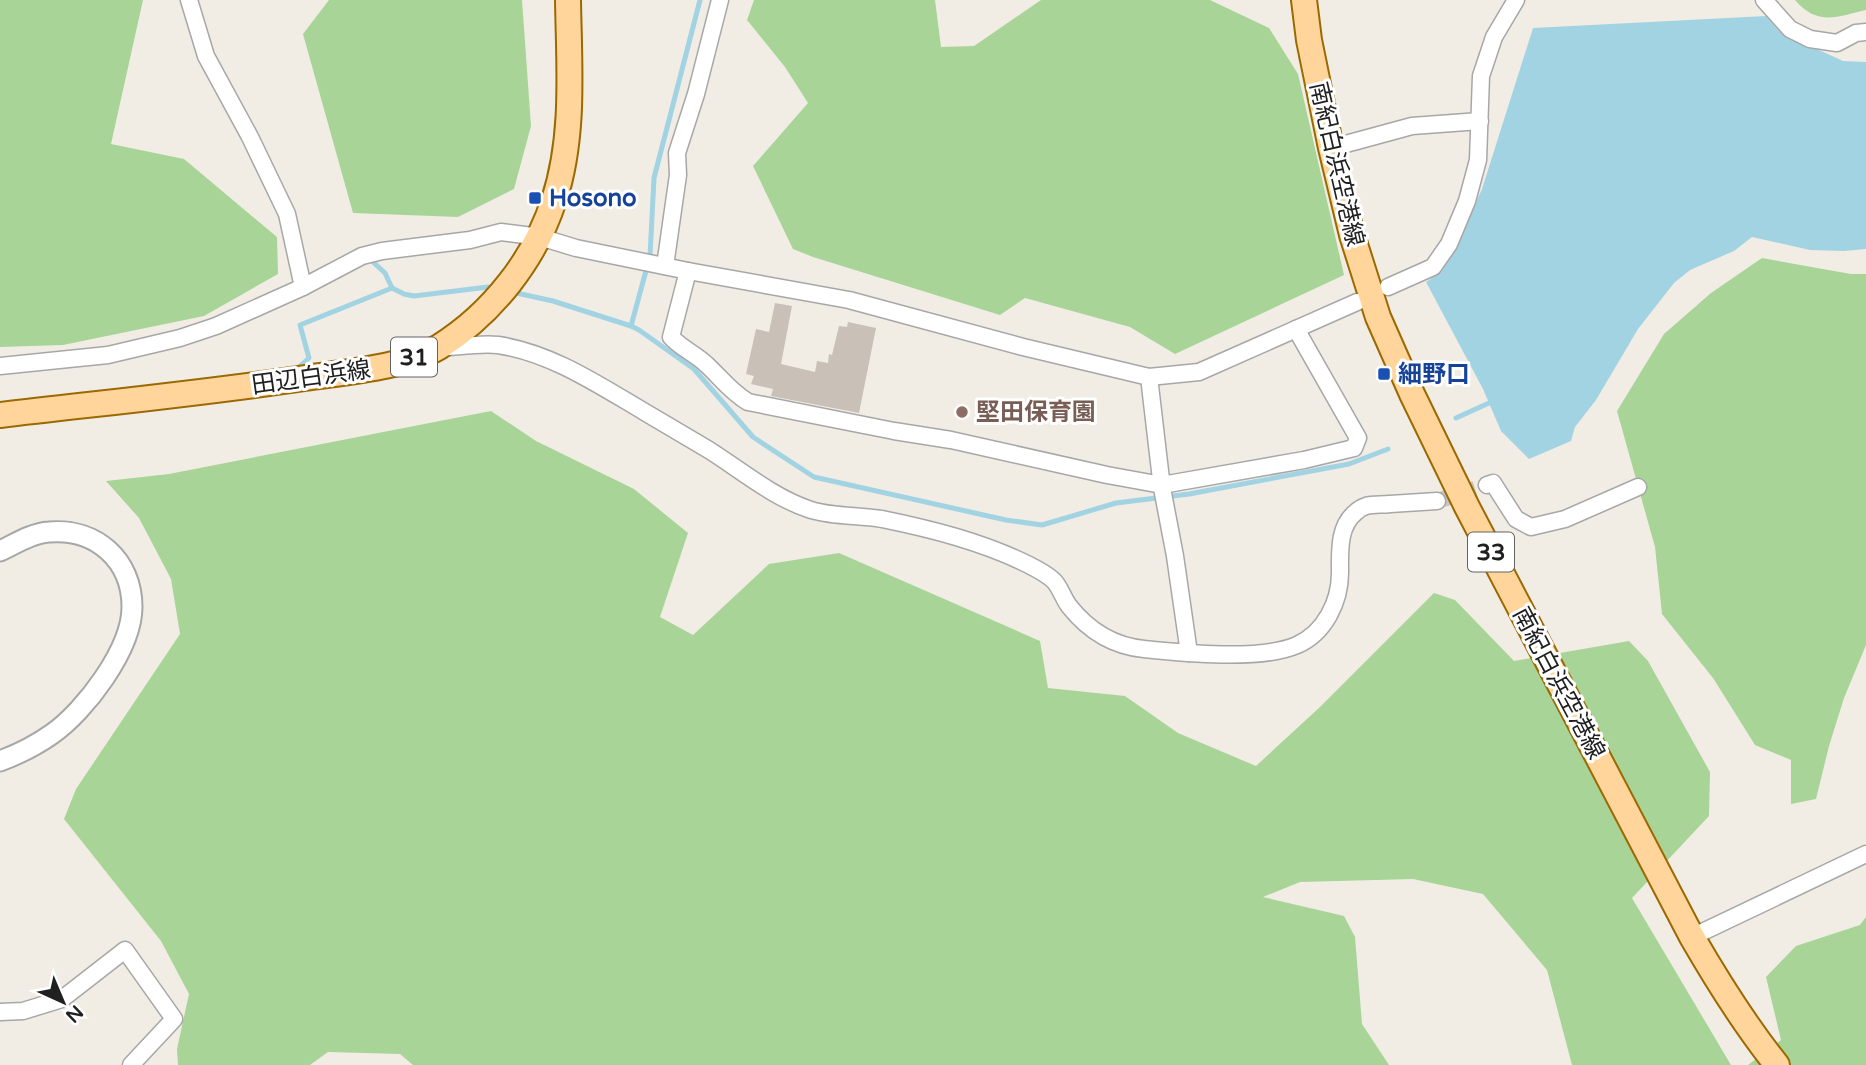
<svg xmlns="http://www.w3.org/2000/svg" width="1866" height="1065" font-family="'Varela Round','Noto Sans JP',sans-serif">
<rect width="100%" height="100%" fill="#f1ede5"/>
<g fill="#a8d497">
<path d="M0,0H143L111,144L184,159L277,237L278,274L204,316L63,345L0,347Z"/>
<path d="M329,0H522L531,126L514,189L458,217L353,213L303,34Z"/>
<path d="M754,0H935L941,47L974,46L1041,0H1210L1269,28L1298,74L1344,275L1175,354L1130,327L1025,298L1000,315L813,257L793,249L753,166L808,103L785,67L747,20Z"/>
<path d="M1795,0H1866V10C1837,17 1817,26 1795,0Z"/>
<path d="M1762,258L1851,274H1866V645L1844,698L1829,746L1816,799L1791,804V760L1755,745L1713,678L1662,614L1655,547L1617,411L1664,334L1711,293Z"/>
<path d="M491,411L536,441L634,489L688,533L660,617L693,635L769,564L839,553L1040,641L1048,688L1125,696L1178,733L1256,766L1320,707L1434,593L1455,600L1514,661L1629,641L1648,661L1710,772L1709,816L1632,898L1731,1065H1572L1547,970L1483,894L1413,879L1300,882L1263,897L1344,916L1355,937L1362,1024L1389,1065H413L400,1054L328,1052L310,1065H178L177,1049L189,994L161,941L64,819L76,789L180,634L171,579L139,518L106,481L169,474Z"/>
<path d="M1866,917V1065H1748L1781,1040L1766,977L1796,946L1860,925Z"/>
</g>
<path fill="#a2d3e2" d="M1766,16L1780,32L1843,61L1866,62V249L1844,251L1810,250L1752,237L1734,251L1690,270L1674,283L1638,329L1596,400L1575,427L1571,441L1529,459L1501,431L1483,389L1426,282L1442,271L1454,251L1482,189L1533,28Z"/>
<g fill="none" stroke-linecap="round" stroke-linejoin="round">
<g stroke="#a2d3e2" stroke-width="5">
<path d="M700,0L654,178L650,256L631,326L639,330L694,369L753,437L814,477L1006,520L1042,525L1116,503L1189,494L1349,464L1388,449"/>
<path d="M372,261L385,273L392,288L404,294L414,296L488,287L496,289"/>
<path d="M512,292L553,301L631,326"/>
<path d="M299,367L309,358L300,325L392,288"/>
<path d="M1456,418L1489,403"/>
</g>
</g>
<path fill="#c9c0b8" d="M775,303L792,306L781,364L815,372L817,361L828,363L829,354L832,355L839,326L847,327L848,322L876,328L859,413L771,396L773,389L751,384L754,376L746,374L756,329L769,332Z"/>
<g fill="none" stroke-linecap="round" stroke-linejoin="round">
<path stroke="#c7c4be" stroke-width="16" stroke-dasharray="16 8" stroke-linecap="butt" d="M1437,501L1487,485"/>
<g stroke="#a7a7a7" stroke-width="19">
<g id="minor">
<path d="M189,0L206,56L250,137L287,214L303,287"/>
<path d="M1764,0L1790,29L1810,39L1837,43L1856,33L1866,32"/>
<path d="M1331,148L1412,126L1480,121"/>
<path d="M665,266L678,175L677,153L696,94L720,0"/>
<path d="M688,271L671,337C682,349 696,354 707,365C721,378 731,392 748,402L894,431L951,440L1107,475L1162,485L1304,460L1354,448L1358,438L1296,329"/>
<path d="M1388,287L1433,267L1449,244L1467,201L1478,160L1481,76L1494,37L1516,0"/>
<path d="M439,348C458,347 479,343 498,345C551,353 597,384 643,411C665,424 687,437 709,450C742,471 774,498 811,510C834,517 859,515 882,519C931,529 983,542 1029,565C1037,569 1047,574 1054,581C1060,587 1063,598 1069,606C1088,630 1113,646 1144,649C1183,653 1261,661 1297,645C1325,633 1340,601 1340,573C1340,552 1338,526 1356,512C1358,510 1363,507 1366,506C1373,504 1382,505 1390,504C1405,503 1421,502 1437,501"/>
<path d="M0,366L108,355L180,338L216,326L303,287L362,256L382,251L470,240L501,232L540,237L576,248L688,271L849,300L1023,347L1149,377L1199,372L1357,302"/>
<path d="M1149,377L1162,488L1175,556L1189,653"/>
<path d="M1487,485L1493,483L1516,519L1531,527L1565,519L1638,487"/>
<path d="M1692,937L1866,854"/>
<path d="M0,1012L23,1011L62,999L125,950L174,1019L131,1065"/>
</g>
</g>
<g stroke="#a7a7a7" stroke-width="23">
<path id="tertiary" d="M0,551C15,544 32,533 49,532C96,528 132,560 132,607C132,649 85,711 52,734C35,746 19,754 0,761"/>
</g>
<g stroke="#9b6900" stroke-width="28">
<g id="primary">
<path d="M1304,0L1309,40L1331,148L1352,235L1378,317L1412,394L1467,507L1692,937C1718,982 1744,1024 1777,1065"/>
<path d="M0,415C102,403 204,393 305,378C345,372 404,368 439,347C492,314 535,259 554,200C575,136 569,66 568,0"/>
</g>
</g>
<use href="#minor" stroke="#fff" stroke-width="16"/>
<use href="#tertiary" stroke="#fff" stroke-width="19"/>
<use href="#primary" stroke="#ffd59c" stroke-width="24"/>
</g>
<g fill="#1a4fb4" stroke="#fff" stroke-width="2.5">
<rect x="528" y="191" width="14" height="14" rx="3.5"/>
<rect x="1377" y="367" width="14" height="14" rx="3.5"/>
</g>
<circle fill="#8d6e63" stroke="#fff" stroke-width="2.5" cx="962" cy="412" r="7"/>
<g text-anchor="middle" stroke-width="6" stroke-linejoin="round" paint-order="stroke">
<g fill="#fff" stroke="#636363" stroke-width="2">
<rect x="391" y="337.5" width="46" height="39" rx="5"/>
<rect x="1468" y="532.5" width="46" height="39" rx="5"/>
</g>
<g font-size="23" font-weight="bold" fill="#202020">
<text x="414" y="365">31</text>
<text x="1491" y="560">33</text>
</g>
<g font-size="24" fill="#202020" stroke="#fff">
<text transform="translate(1337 164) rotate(77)" y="8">南紀白浜空港線</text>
<text transform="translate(311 377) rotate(-8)" y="8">田辺白浜線</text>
<text transform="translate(1559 683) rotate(62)" y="8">南紀白浜空港線</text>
</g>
<g font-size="24" font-weight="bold" fill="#164399" stroke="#fff" text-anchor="start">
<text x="549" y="206">Hosono</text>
<text x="1398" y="382">細野口</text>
</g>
<g font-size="24" font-weight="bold" fill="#785e54" stroke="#fff" text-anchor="start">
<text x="976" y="420">堅田保育園</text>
</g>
</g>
<g transform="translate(63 1002) rotate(136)" stroke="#ffffff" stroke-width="5" paint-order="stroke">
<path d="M0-5L12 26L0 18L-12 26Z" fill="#202020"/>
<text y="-10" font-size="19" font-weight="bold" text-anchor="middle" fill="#202020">N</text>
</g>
</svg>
